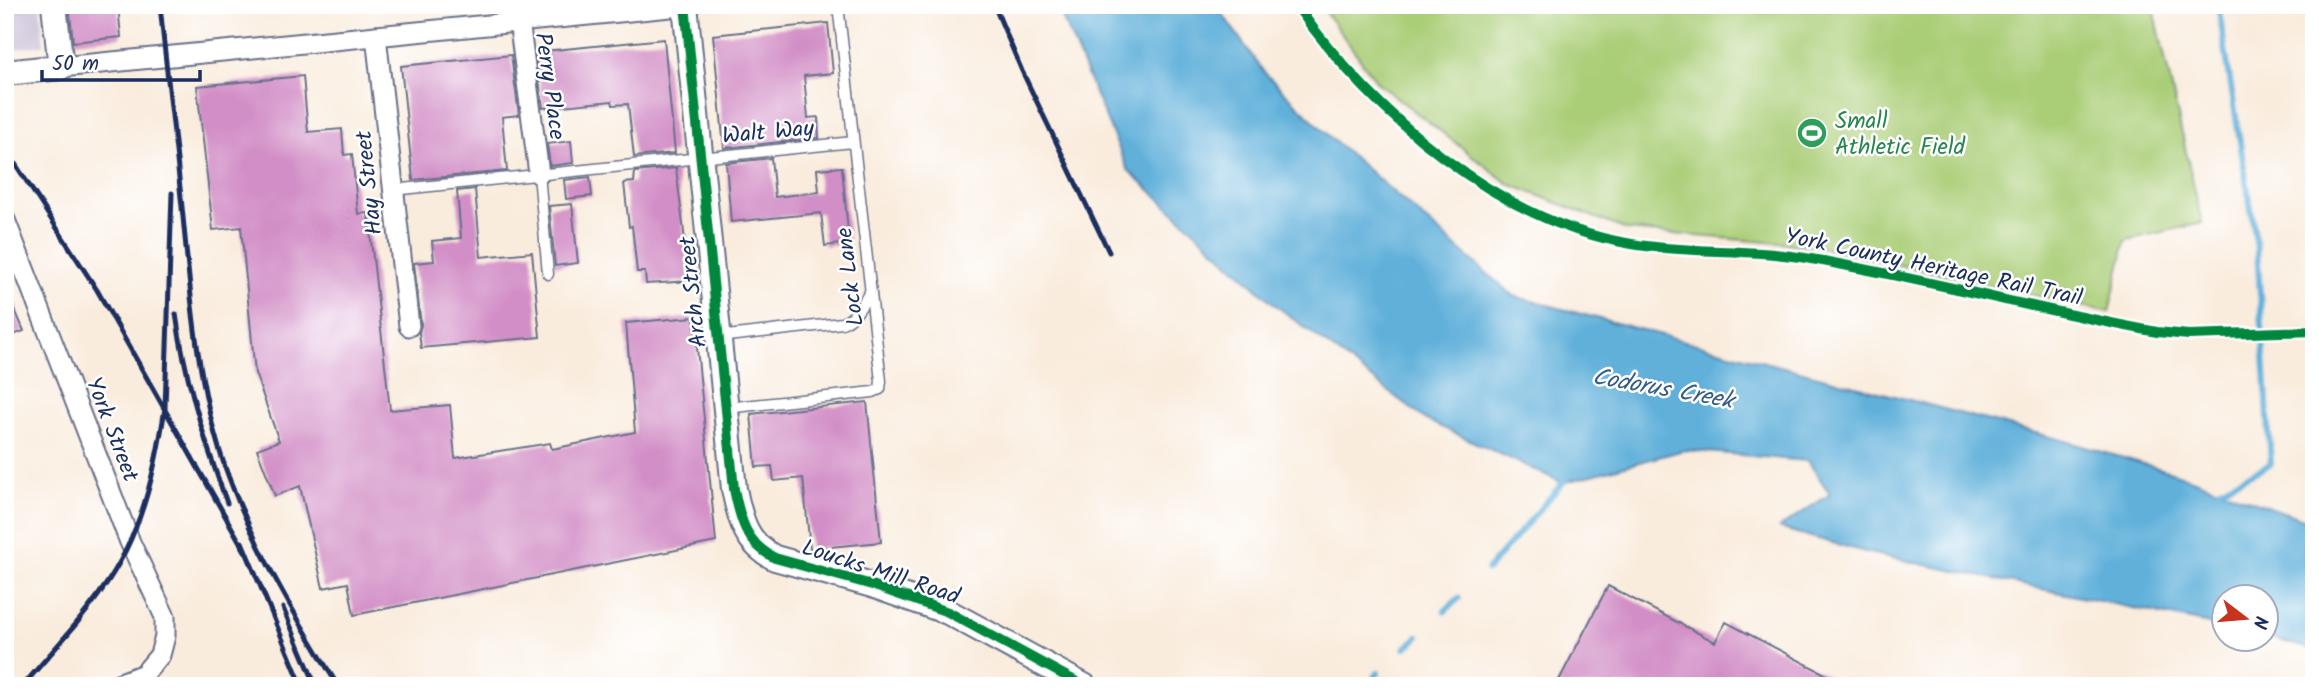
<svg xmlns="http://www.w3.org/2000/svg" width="2319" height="691" font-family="Kalam,sans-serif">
<rect width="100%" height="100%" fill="#fff"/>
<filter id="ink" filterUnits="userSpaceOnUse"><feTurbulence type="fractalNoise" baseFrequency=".0143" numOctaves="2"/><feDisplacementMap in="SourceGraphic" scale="14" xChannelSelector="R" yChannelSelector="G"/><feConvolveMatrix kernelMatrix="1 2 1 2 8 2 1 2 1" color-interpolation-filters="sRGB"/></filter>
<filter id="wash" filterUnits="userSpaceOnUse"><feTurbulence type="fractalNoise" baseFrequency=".00686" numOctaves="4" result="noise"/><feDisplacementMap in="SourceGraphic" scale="28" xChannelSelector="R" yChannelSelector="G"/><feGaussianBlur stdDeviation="1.57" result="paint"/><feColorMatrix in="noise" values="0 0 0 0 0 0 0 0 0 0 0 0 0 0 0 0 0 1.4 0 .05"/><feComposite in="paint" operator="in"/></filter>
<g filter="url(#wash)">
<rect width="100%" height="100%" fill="#f9ecdd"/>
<path fill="#c9bfd7" d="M5,5H40L44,45L5,50Z"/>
<path fill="#aace77" stroke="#627e6a" stroke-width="2" d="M1320,5H2153L2202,223L2126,240L2109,312L1815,246L1627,230L1509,184L1378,83Z"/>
<path fill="#60b0da" stroke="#3e709c" stroke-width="2" d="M1057,5H1216L1263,71L1331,138L1513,296L2062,440L2175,473L2314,523V650L2267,637L2266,596H2224V627L1869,553L1779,528L1830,494L1808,461L1684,450L1563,483L1426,420L1274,304L1128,170Z"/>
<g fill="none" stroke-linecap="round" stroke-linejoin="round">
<g stroke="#60b0da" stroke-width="6">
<path d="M2216,495L2220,489L2271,464L2257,248L2218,5"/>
<path d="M1487,570L1566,479"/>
<path d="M1445,611L1459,598"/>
<path d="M1405,648L1418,637"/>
<path d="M1368,686L1378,673"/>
</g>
</g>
<g id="blocks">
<g fill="#d28ec6">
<path d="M69,5H118L121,37L73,42Z"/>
<path d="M828,23L833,73L804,76L808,118L818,117L819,138L724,148L713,35Z"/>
<path d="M664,39L675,153L634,157L628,104L613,105L612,101L543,108L535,52Z"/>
<path d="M511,55L519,115L502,117L507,171L413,180L401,66Z"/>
<path d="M303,76L308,132L342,129L344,155L352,154L358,214L368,213L390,410L450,405L455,458L550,443L552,449L635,432L626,323L694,317L716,542L354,615L348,583L323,588L300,486L275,496L257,449L279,441L255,373L241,227L213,230L197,86Z"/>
<path d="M571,141L573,163L550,166L547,144Z"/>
<path d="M771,158L775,197L819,192L817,169L842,167L849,243L825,246L821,213L731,222L726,163Z"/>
<path d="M676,168L690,281L646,284L645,272H637L632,226L629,227L624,183L634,182L635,172Z"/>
<path d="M590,177L592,196L566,199L564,180Z"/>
<path d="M475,189L481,257L532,252L540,337L421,348L419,332L421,325L414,263L434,261L432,241L461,238L457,191Z"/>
<path d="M572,204L578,263L555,266L549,206Z"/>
<path d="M5,286L24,331L5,338Z"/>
<path d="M867,402L881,542L810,549L803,478L774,481L772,466L756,467L751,414Z"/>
<path d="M1608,586L1715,642L1726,622L1848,686H1556Z"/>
</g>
</g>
</g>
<g filter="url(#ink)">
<use href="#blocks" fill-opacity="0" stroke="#69718a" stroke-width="2"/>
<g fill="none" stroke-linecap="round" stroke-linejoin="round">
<g stroke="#69718a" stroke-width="13">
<g id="service">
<path d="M539,174L548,274"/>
<path d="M393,190L853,142"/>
<path d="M718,337L842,323C856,318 862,304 870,292"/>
<path d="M726,408L873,392L880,389L881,381L838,5"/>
</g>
</g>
<g stroke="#69718a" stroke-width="23">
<g id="minor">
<path d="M517,5L539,174"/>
<path d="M376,36L409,326"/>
<path d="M61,67L691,5"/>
<path d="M5,220L130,542L165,617V636L160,655L144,674L113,686"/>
</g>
</g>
<g stroke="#69718a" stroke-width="28">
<g id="tertiary">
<path d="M685,5L734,489C740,519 746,544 775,558L872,585L948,612L1084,686"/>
<path d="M5,73L61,67L54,5"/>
</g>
</g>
<use href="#service" stroke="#fff" stroke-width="10"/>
<use href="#minor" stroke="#fff" stroke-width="19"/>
<use href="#tertiary" stroke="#fff" stroke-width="24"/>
<g stroke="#1b2f5e" stroke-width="5">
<path d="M160,5C167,76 176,146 183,217C191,298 197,381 222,458C249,539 294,614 338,686"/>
<path d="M994,5L1022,71L1109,252"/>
<path d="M5,148L97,290L245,551"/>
<path d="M176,314C185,379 204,441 227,503"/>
<path d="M242,542L302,686"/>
<path d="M283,608L316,686"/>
<path d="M23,686C49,654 79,624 102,590C141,536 155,473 165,408L172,193"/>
</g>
<g stroke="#fff" stroke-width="15">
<g id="cycleway">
<path d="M685,5L734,489C740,519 746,544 775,558L872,585L948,612L1084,686"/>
<path d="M1296,5C1372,112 1498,223 1632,244C1691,254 1752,248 1811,259C1927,279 2041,311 2157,332L2189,335L2314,331"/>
</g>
</g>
<use href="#cycleway" stroke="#00873e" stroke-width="10"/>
</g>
</g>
<defs>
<g id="stadium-disc" transform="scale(1.575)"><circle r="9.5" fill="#2e9e5b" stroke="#fff"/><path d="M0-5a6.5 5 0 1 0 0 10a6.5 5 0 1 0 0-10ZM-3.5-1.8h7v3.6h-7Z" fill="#fff"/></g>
</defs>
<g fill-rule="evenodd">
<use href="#stadium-disc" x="1812" y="133"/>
</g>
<g text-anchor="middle" stroke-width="5" stroke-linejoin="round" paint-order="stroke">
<g font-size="23" fill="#1b2f5e" stroke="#fff">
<text transform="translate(551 86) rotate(82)" y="8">Perry Place</text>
<text transform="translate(768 131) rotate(-5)" y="8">Walt Way</text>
<text transform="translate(368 183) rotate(-96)" y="8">Hay Street</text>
<text transform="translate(1934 266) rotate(12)" y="8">York County Heritage Rail Trail</text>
<text transform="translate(849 277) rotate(-97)" y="8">Lock Lane</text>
<text transform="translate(692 292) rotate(-96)" y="8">Arch Street</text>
<text transform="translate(113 429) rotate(69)" y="8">York Street</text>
<text transform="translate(881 571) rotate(18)" y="8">Loucks Mill Road</text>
</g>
<g font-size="23" fill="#27864d" stroke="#fff" text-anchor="start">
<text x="1835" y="128">Small<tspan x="1835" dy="26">Athletic Field</tspan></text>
</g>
<g font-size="24" font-style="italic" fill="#335c89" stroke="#fff">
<text transform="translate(1663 388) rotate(10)" y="8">Codorus Creek</text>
</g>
</g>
<rect width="2319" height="691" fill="none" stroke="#fff" stroke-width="28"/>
<g transform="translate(2245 618) rotate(106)"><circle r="33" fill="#ffffff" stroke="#a4acbf" stroke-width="2"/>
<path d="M0-5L12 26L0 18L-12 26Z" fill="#c8321e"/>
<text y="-10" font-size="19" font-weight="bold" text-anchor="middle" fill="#1b2f5e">N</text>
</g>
<path d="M42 70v10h158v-10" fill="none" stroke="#1b2f5e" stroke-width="3.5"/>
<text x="52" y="70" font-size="21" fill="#1b2f5e" stroke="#ffffff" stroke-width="5" paint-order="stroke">50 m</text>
</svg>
